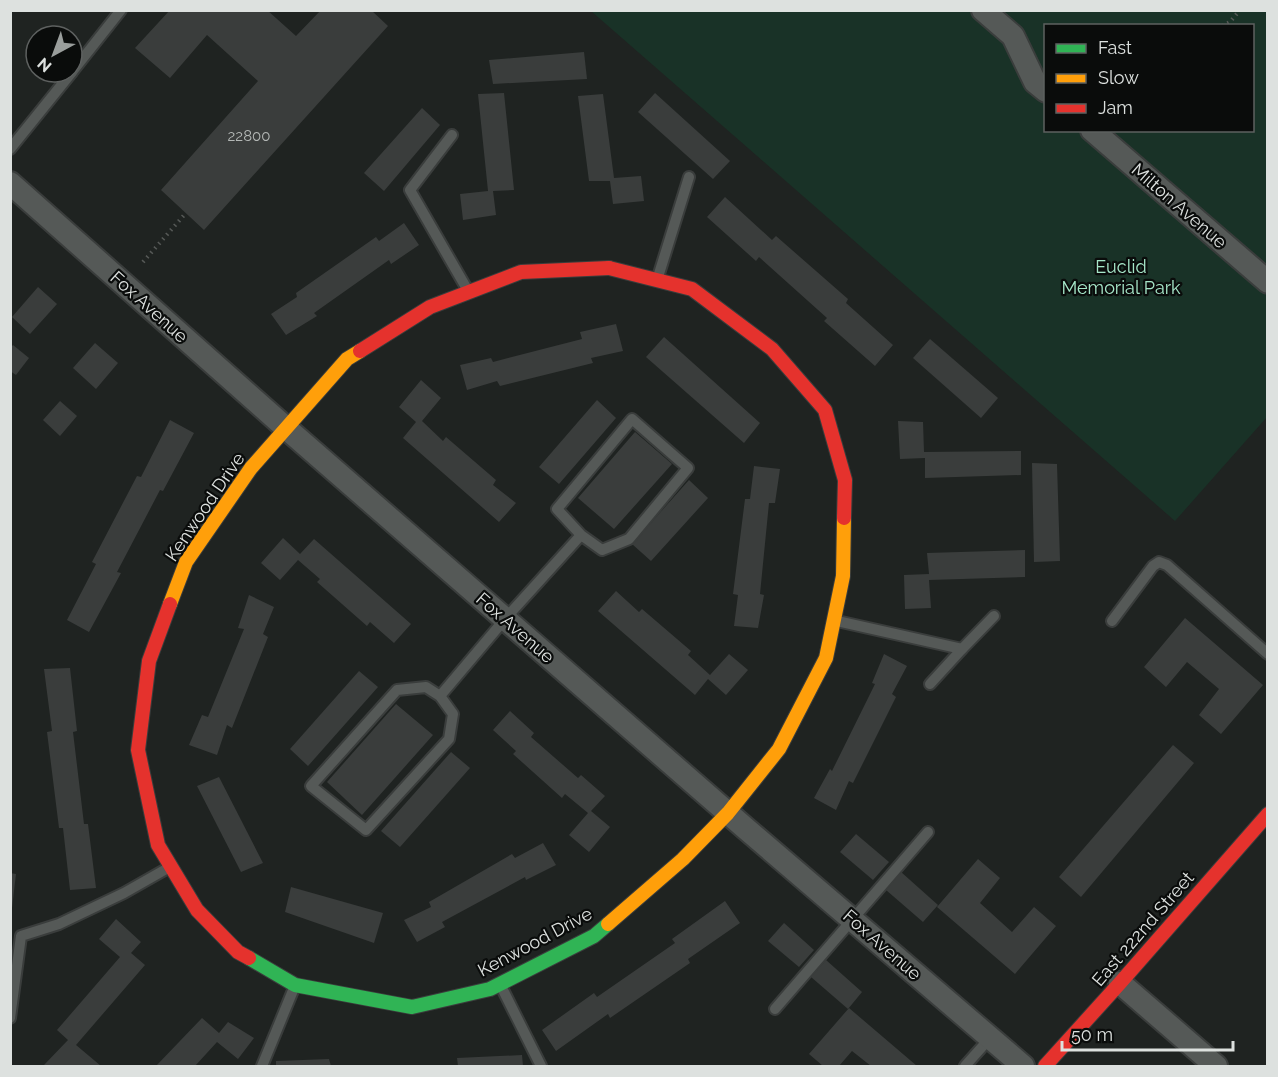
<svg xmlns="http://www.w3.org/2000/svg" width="1278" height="1077" font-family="Raleway,sans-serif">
<rect width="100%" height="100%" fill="#1f2321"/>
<path fill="#193227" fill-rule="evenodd" d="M591,11H1267V417L1175,521ZM1046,26H1252V130H1046Z"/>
<g fill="#3a3d3c">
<path d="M170,10H267L296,36L321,10H371L388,26L204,230L161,190L258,81L207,35L170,78L135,48Z"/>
<path d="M584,52L587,79L493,84L489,60Z"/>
<path d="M504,93L514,190L493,191L496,215L463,220L460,194L488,191L478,94Z"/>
<path d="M655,93L730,161L713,179L638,112Z"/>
<path d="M603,94L614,178L641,176L644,201L613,204L610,181H589L578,96Z"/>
<path d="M422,108L440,125L384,191L364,173Z"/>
<path d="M725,197L772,240L776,236L848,299L846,303L893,345L875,366L824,321L827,318L759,257L756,261L707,217Z"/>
<path d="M404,223L419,245L391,264L389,260L314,313L317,316L286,335L271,314L297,297L296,293L376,237L379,241Z"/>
<path d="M38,287L57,304L30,334L12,317Z"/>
<path d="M616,324L623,351L591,358L593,363L500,386L497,381L467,390L460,365L491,358L493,362L582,339L580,332Z"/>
<path d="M664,337L760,423L744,443L646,357Z"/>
<path d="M930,339L998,398L981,418L913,358Z"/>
<path d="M95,343L118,363L96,389L73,368Z"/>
<path d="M13,345L29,358L16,375L10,371V348Z"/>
<path d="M421,380L441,398L422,421L443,441L446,437L496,480L493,485L516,503L499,522L403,438L416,422L399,407Z"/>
<path d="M597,400L616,418L559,484L539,467Z"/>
<path d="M60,401L77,416L60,436L43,420Z"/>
<path d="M170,420L194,433L163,491L160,490L117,572L121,573L89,632L67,620L96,564L92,562L137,476L141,477Z"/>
<path d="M898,421L923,422L924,452L1021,451V475L925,478V458L900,459Z"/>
<path d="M635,432L672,464L614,529L578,498Z"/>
<path d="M1032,463L1057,464L1060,561L1034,562Z"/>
<path d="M754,466L780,469L775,503H769L760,594L764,595L758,628L734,626L738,595L733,594L745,499H750Z"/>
<path d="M689,480L708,498L651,561L632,544Z"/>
<path d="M283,538L300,554L314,539L411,624L394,643L370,622L367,626L317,582L320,579L298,560L280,580L261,563Z"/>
<path d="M1025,550V577L929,580L931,608L905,609L904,575L929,574L927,553Z"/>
<path d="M616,591L639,612L642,609L691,651L688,655L710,675L729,654L748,670L726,695L708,679L695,695L598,611Z"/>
<path d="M249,595L274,607L263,634L268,637L232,728L227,725L217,755L189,745L202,715L208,717L244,629L238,628Z"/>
<path d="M1185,618L1263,685L1221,734L1199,715L1219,689L1187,662L1166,687L1144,667Z"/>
<path d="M884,654L907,666L892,694L896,697L853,783L849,781L836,810L814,798L830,769L832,771L875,684L872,683Z"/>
<path d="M70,668L77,731L73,732L84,824H88L96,888L70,890L63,828H59L47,732L52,731L44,669Z"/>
<path d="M359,671L378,687L308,766L290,749Z"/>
<path d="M396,704L433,735L362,815L327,782Z"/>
<path d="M510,711L534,733L531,737L578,778L581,775L605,796L591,811L610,827L589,852L569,835L588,813L565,794L562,798L513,754L516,751L493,730Z"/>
<path d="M1173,745L1194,763L1081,897L1059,877Z"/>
<path d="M451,752L470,768L400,847L381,831Z"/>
<path d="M219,777L263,863L241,872L197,786Z"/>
<path d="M856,834L889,862L873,880L840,852Z"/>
<path d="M543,843L556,865L526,880L525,877L442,922L445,927L417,942L404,920L431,907L429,902L512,854L515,858Z"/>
<path d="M978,859L1000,878L980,903L1012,932L1034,907L1056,926L1015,974L937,907Z"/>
<path d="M901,872L938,905L923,922L886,890Z"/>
<path d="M10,873L16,874L12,908H10Z"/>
<path d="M291,887L383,913L374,943L285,912Z"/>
<path d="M725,901L740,923L688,959L690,963L610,1018L608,1014L556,1051L542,1030L594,993L597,997L675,943L672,939Z"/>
<path d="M116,919L141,942L131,953L145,965L76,1045L101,1066H46L44,1065L68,1040L57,1030L120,957L99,939Z"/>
<path d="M784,923L814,950L799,967L768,941Z"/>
<path d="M826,960L862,992L848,1009L811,977Z"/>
<path d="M849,1008L917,1066H871L852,1051L839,1066H823L809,1054Z"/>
<path d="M202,1018L219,1033L228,1022L254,1038L238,1059L217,1042L195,1066H156Z"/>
<path d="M522,1055L523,1066H458L457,1058Z"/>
<path d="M329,1059L331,1066H276V1061Z"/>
</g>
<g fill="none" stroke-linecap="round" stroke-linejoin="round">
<g stroke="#3a3d3c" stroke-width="14">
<g id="lane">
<path d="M72,72L121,10"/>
<path d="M452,135L410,190L467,289"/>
<path d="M10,149L72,72"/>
<path d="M658,277L689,177"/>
<path d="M837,621L962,649"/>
<path d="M1112,621L1153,566L1159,562L1167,565L1268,654"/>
<path d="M930,684L962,649L994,616"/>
<path d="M440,696L453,714L449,739L366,830L311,786L397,690L426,687L440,696L505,619L581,535L602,550L629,539L688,468L632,419L557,509L581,535"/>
<path d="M501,986L541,1066"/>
<path d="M775,1009L928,832"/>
<path d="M10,1018L21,936L59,924L124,893L168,868"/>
<path d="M262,1066L294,988"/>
<path d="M965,1066L990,1038"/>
</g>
</g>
<g stroke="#3a3d3c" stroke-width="26">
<g id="street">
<path d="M983,10L1013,36L1035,82L1046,91"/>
<path d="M1092,130L1268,282"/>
<path d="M10,183L286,428L744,827L1023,1066"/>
<path d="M1120,983L1216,1066"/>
</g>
</g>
<g stroke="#3a3d3c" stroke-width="16">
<path id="fast" d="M249,958L295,985L412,1007L490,989L594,936L608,924"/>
</g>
<g stroke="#3a3d3c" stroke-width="16">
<g id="slow">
<path d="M170,604L186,562L251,468L347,359L360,351"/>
<path d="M608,924L683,859L728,813L779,749L826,658L843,576L844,518"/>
</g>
</g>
<g stroke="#3a3d3c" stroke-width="16">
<g id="jam">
<path d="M609,268L692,289L772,349L825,410L845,480L844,518"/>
<path d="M360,351L430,307L521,272L609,268"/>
<path d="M170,604L149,661L138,750L158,845L197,910L238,952L249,958"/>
<path d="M1045,1066L1120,983L1268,814"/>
</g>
</g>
<g stroke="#565957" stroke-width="4" stroke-dasharray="1.5 4.5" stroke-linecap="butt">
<path d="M1222,26L1230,22L1240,10"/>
<path d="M143,262L185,214"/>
</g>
<use href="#lane" stroke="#555957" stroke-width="10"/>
<use href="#street" stroke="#555957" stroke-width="22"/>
<use href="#fast" stroke="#30b455" stroke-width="14"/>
<use href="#slow" stroke="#ff9f0a" stroke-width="14"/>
<use href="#jam" stroke="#e5322d" stroke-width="14"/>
</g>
<g text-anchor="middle" stroke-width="4.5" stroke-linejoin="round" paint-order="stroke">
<g font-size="15" fill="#b4b8b6">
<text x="249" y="141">22800</text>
</g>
<g font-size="18" fill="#dde1df" stroke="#0a0c0b">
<text transform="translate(1179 206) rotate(41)" y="6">Milton Avenue</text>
<text transform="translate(149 307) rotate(42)" y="6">Fox Avenue</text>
<text transform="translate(205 507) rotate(-56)" y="6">Kenwood Drive</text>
<text transform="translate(515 628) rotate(41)" y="6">Fox Avenue</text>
<text transform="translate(1143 929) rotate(-49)" y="6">East 222nd Street</text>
<text transform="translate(535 942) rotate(-28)" y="6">Kenwood Drive</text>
<text transform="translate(882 945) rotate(41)" y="6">Fox Avenue</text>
</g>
<g font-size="18" fill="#a6e7c9" stroke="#0a0c0b">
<text x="1121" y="273">Euclid<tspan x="1121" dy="21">Memorial Park</tspan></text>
</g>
</g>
<rect width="1278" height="1077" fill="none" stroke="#dde1df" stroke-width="24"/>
<rect x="1044" y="24" width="210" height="108" fill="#0a0c0b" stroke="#5e6160" stroke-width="1.5"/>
<rect x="1056" y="44" width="30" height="9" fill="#30b455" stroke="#5e6160" stroke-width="1.5"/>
<text x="1098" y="54" font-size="18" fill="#dde1df">Fast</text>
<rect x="1056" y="74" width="30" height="9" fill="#ff9f0a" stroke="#5e6160" stroke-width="1.5"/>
<text x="1098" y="84" font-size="18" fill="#dde1df">Slow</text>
<rect x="1056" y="104" width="30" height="9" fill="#e5322d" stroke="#5e6160" stroke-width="1.5"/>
<text x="1098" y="114" font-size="18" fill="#dde1df">Jam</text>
<g transform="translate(54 54) rotate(221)"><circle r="28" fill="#0a0c0b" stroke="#5e6160" stroke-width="1.5"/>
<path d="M0-4.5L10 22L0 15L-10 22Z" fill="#9a9e9c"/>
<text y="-9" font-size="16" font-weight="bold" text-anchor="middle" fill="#dde1df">N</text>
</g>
<path d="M1062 1041v9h171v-9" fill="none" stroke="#dde1df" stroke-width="3"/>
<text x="1071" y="1041" font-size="18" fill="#dde1df" stroke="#0a0c0b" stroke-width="4.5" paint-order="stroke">50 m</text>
</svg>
